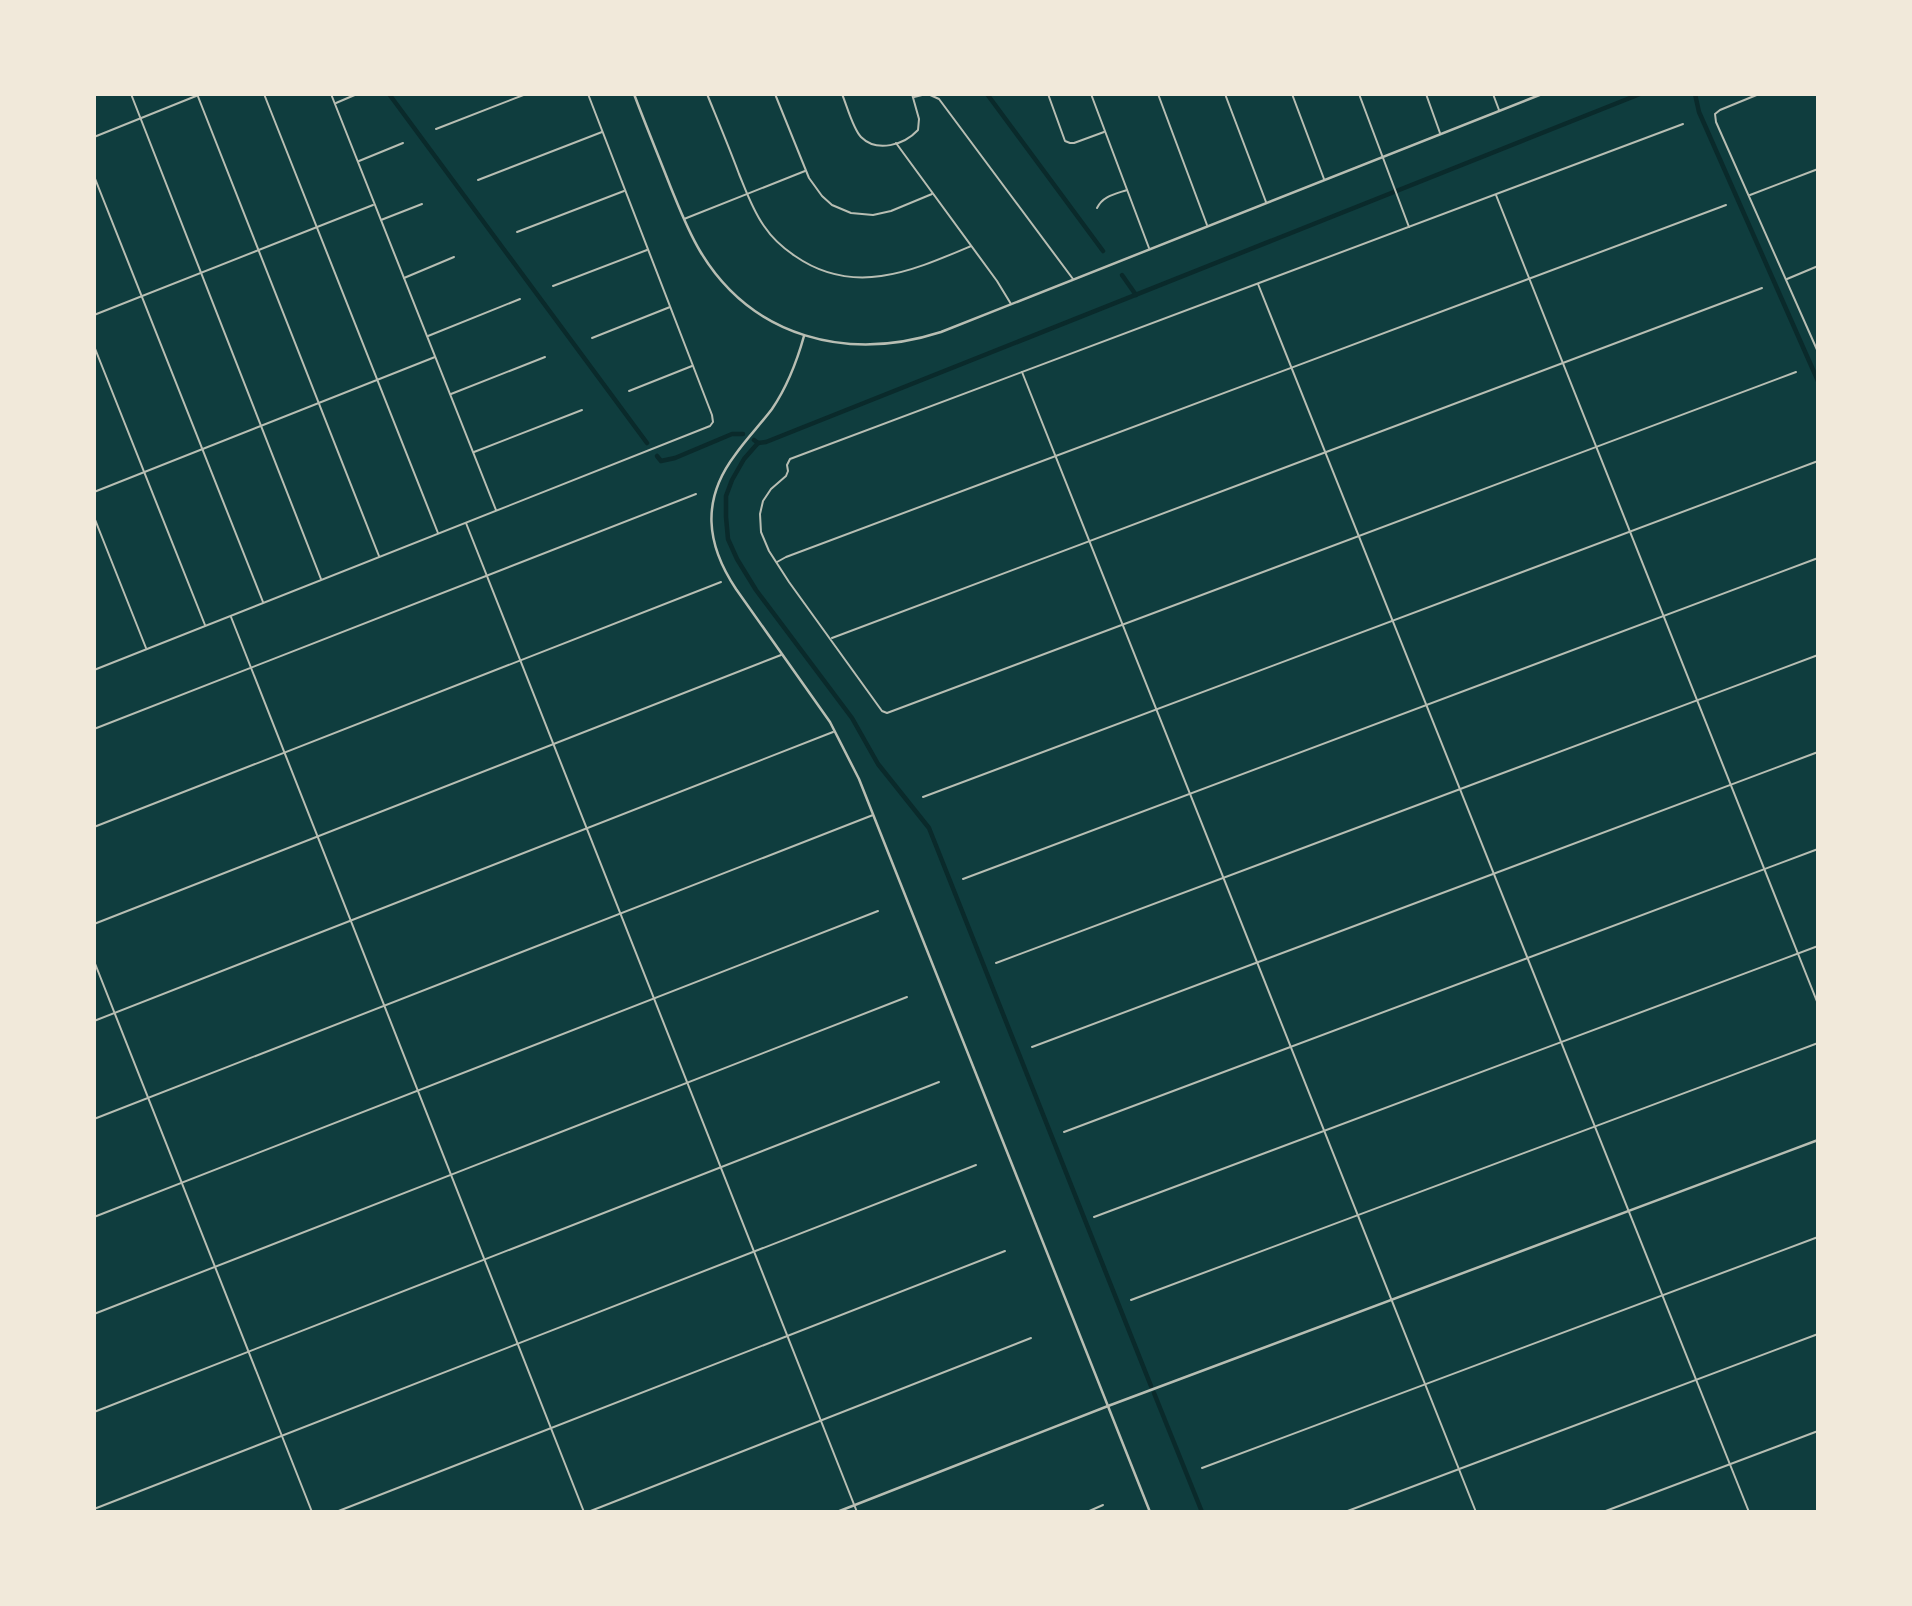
<svg xmlns="http://www.w3.org/2000/svg" width="1912" height="1606" font-family="'Fira Sans Condensed',sans-serif">
<rect width="100%" height="100%" fill="#0f3d3e"/>
<g fill="none" stroke-linecap="round" stroke-linejoin="round">
<g stroke="#0a2a2b" stroke-width="4.5">
<path d="M389,94L647,443"/>
<path d="M987,94L1103,251"/>
<path d="M1695,94L1699,112L1818,381"/>
<path d="M1122,275L1136,295"/>
<path d="M754,440L758,443L766,442L1640,94"/>
<path d="M758,443L744,459L732,480L726,496V517L728,539L737,559L756,590L852,718L878,764L929,828L1151,1386"/>
<path d="M657,456L661,461L675,458L732,434H743"/>
<path d="M1154,1393L1202,1512"/>
</g>
<g stroke="#b8beb3" stroke-width="2">
<path d="M131,94L321,579"/>
<path d="M197,94L379,556"/>
<path d="M264,94L438,533"/>
<path d="M331,94L496,510"/>
<path d="M707,94C718,121 729,147 739,174C746,191 753,211 764,226C772,238 783,248 795,256C854,297 912,271 971,246"/>
<path d="M775,94L809,178L822,196L832,205L851,213L873,215L891,211L932,194"/>
<path d="M842,94C847,106 853,129 861,137C877,153 904,145 918,130L919,119L912,94"/>
<path d="M928,94L939,99L1073,279"/>
<path d="M1048,94L1065,141L1070,143H1074L1104,132"/>
<path d="M1091,94L1149,248"/>
<path d="M1158,94L1207,225"/>
<path d="M1225,94L1266,202"/>
<path d="M1292,94L1324,179"/>
<path d="M1359,94L1409,227"/>
<path d="M1426,94L1440,133"/>
<path d="M1493,94L1499,110"/>
<path d="M1759,94L1720,110L1715,114L1716,122L1818,352"/>
<path d="M914,97L926,94"/>
<path d="M336,103L357,94"/>
<path d="M1683,124L790,459L787,465L788,471L786,476L771,489L763,501L760,514L761,532L769,551L789,582L882,711L887,713L1796,372"/>
<path d="M436,129L526,94"/>
<path d="M94,137L201,94"/>
<path d="M896,143L997,281L1011,304"/>
<path d="M359,161L403,143"/>
<path d="M94,176L263,602"/>
<path d="M478,180L602,132"/>
<path d="M1496,195L1818,1004"/>
<path d="M1750,195L1818,169"/>
<path d="M1097,208C1103,196 1115,194 1127,190"/>
<path d="M684,219L805,171"/>
<path d="M381,220L422,204"/>
<path d="M517,232L624,191"/>
<path d="M404,278L454,257"/>
<path d="M1787,279L1818,266"/>
<path d="M1258,284L1749,1512"/>
<path d="M553,286L647,250"/>
<path d="M94,315L373,205"/>
<path d="M428,336L520,299"/>
<path d="M592,338L670,307"/>
<path d="M94,346L205,625"/>
<path d="M1022,372L1476,1512"/>
<path d="M629,391L692,366"/>
<path d="M451,394L545,357"/>
<path d="M474,452L582,410"/>
<path d="M94,492L435,357"/>
<path d="M94,517L146,648"/>
<path d="M466,523L857,1512"/>
<path d="M777,562L786,557L1726,205"/>
<path d="M231,617L584,1512"/>
<path d="M832,638L1762,288"/>
<path d="M94,670L710,426L713,422L712,415L588,94"/>
<path d="M94,729L696,494"/>
<path d="M923,797L1818,461"/>
<path d="M94,827L721,582"/>
<path d="M963,879L1818,558"/>
<path d="M94,924L781,655"/>
<path d="M94,961L312,1512"/>
<path d="M996,963L1818,655"/>
<path d="M94,1021L833,732"/>
<path d="M1032,1047L1818,752"/>
<path d="M94,1119L873,815"/>
<path d="M1064,1132L1818,849"/>
<path d="M94,1217L878,911"/>
<path d="M1094,1217L1818,946"/>
<path d="M1131,1300L1818,1043"/>
<path d="M94,1314L907,997"/>
<path d="M94,1412L939,1082"/>
<path d="M1202,1468L1818,1237"/>
<path d="M94,1509L976,1165"/>
<path d="M336,1512L1005,1251"/>
<path d="M588,1512L1031,1338"/>
<path d="M1087,1512L1103,1505"/>
<path d="M1345,1512L1818,1334"/>
<path d="M1603,1512L1818,1431"/>
</g>
<g stroke="#b8beb3" stroke-width="2.5">
<path d="M634,94C646,126 659,157 671,188C680,210 688,231 700,251C752,338 848,362 941,332L1542,94"/>
<path d="M804,336C797,361 787,387 772,409C760,425 746,439 735,455C701,500 706,544 736,589L830,722L859,779L1150,1512"/>
<path d="M837,1512L1108,1406L1818,1140"/>
</g>
</g>
<rect width="1912" height="1606" fill="none" stroke="#f1e9da" stroke-width="192"/>
</svg>
